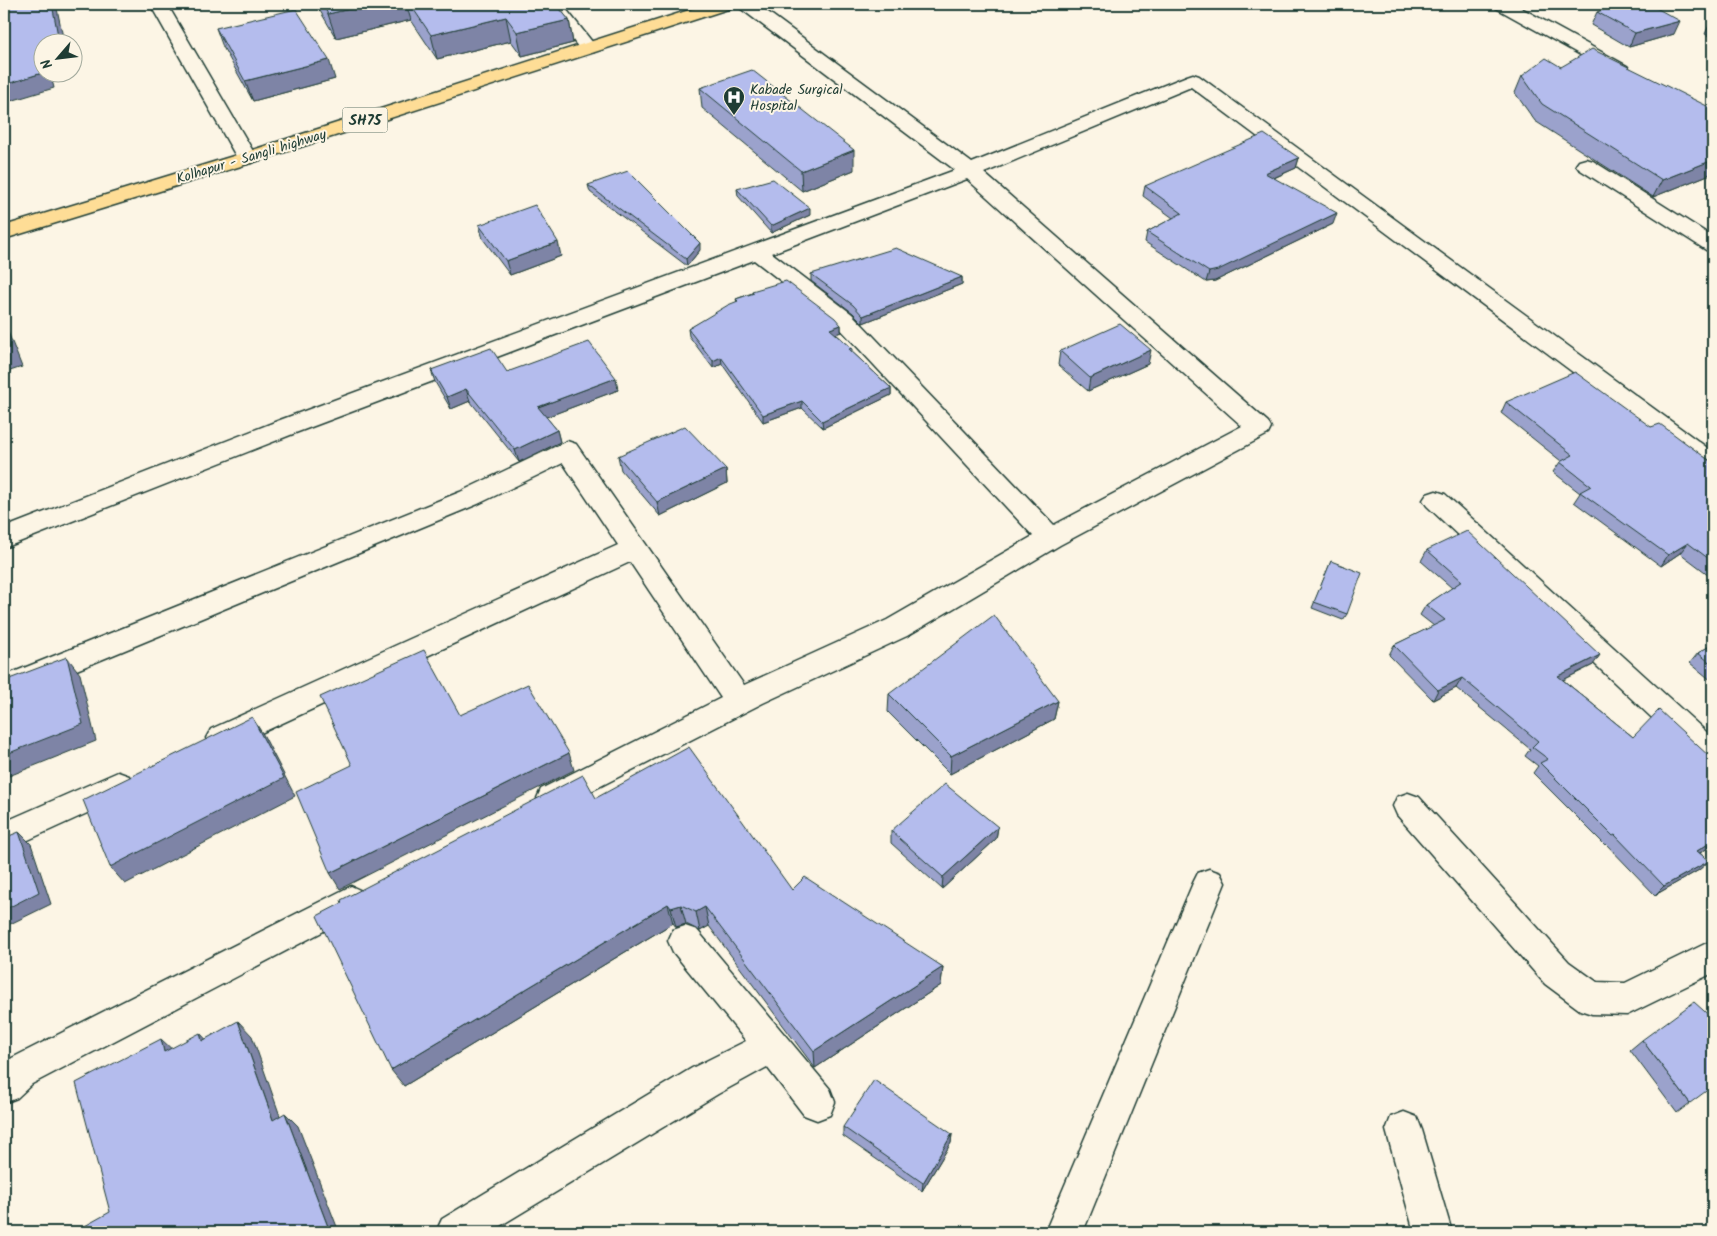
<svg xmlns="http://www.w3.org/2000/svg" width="1717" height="1236" font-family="Kalam,sans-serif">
<rect width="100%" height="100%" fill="#fcf5e5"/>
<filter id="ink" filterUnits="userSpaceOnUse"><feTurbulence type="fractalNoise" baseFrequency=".02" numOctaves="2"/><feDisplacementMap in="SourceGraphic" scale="10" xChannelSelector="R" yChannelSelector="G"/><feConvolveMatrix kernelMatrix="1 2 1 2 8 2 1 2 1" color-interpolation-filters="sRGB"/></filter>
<g filter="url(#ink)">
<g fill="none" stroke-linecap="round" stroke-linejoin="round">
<g stroke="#1f3d34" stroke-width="3">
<g id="minor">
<path d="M150,4H167L257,158L254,162L247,164L240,162L237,158Z"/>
<path d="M545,4H562L597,48L594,52L588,53L582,52Z"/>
<path d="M738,4H757L972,163L1187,76L1193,74L1199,76L1713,452V473L1704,470L1191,87L984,173L1268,422L1271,428L1268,434L1060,545L907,636L763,703L552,811L541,807L537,798L541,789L721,698L630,562L231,747L221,750L211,747L206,738L211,729L618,545L563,463L478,504L4,700V676L460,492L567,441L576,444L744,685L887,620L1033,536L836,324L754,260L298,432L4,548V528L280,420L955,170L740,8ZM967,179L1242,426L1054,525L852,314L772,253Z"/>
<path d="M1493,4H1514L1627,66L1630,70L1627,74L1621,75L1615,74L1496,8Z"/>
<path d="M1586,159L1593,161L1713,237V252L1706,250L1579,169L1576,165L1579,161Z"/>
<path d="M1436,491L1445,494L1713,738V769L1702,765L1427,506L1423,500L1427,494Z"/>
<path d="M118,772L129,776L133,785L129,794L4,851V822Z"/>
<path d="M1408,793L1419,797L1569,962L1597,982L1625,983L1713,940V973L1627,1015L1592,1014L1580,1010L1545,984L1397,815L1393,806L1397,797Z"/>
<path d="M1209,869L1220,873L1225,883L1083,1232H1045L1193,883L1198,873Z"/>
<path d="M351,886L362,891L367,901L362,911L32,1084L17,1098L4,1103V1063L8,1060Z"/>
<path d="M685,926L697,930L830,1089L835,1102L830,1115L817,1120L804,1115L767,1067L718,1094L490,1232H436L442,1219L692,1068L746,1041L673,952L668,941L673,930Z"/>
<path d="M1404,1112L1417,1117L1422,1130L1452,1232H1414L1386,1130L1391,1117Z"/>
</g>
</g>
<g stroke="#1f3d34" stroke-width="3">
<path id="major" d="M708,4H734L731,8L254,162L4,239V226L240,154Z"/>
</g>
<use href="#minor" fill="#fcf5e5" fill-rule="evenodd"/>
<use href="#major" fill="#fedd96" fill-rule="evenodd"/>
</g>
<g fill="#9ba2cc" stroke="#1f3d34">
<path d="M316,4H556L569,20L573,43L522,56L511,41L437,59L411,20L336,38Z"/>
<path d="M1597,12L1674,34L1629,47L1591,25Z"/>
<path d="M1713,20V38L1705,34L1711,21Z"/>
<path d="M216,28L335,79L253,101L223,47Z"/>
<path d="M1561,67L1713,109V173L1653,197L1535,121L1515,93L1522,76Z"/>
<path d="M700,88L854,170L802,191L702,108Z"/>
<path d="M1299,158L1296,168L1274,178L1333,224L1215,281L1206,282L1145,242L1147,232L1173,218L1143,196L1145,186Z"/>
<path d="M588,185L700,250L687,266L590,192Z"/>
<path d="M737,189L810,215L771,233L738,196Z"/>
<path d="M479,225L561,256L510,275L483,239Z"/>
<path d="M811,274L962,277V284L863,323L853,313L811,281Z"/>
<path d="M752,291L841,325V332L836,334L852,348V352L891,388V395L823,428L802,408L763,422L722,364L713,368L689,336L688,329L737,302L736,299L752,293Z"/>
<path d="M1060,351L1148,364L1088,391L1058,365Z"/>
<path d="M431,370L507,372L618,390L546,417L557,430L560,442L519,462L470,401L451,409L435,382Z"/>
<path d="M1506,402L1651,427L1713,462V578L1680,553L1661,566L1574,502L1580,493L1553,472L1560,462L1561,461L1501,413Z"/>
<path d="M618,456L726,469L727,483L660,516L621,470Z"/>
<path d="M1427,550L1593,665L1563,680L1633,737L1710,757L1713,845L1700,853L1709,861L1699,870L1655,895L1606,844L1605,845L1533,773L1538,766L1525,756L1530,749L1456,688L1433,700L1389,655L1394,645L1434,626L1420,615L1426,605L1452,588L1421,561Z"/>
<path d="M1331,561L1347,614L1343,620L1312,608Z"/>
<path d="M1713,644V682L1690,663L1698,653Z"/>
<path d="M889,694L1058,701L1054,719L950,774L888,712Z"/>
<path d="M1713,726V736L1709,732Z"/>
<path d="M596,798L792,890L943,967L941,985L815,1068L709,926L700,931L686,924L676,927L673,923L404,1086L342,903Z"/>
<path d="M998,827L996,839L942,889L891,843V831Z"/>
<path d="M1642,1040L1690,1103L1677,1113L1630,1050Z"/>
<path d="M843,1127L952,1134L951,1143L922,1191L843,1136Z"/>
<path d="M1713,1179V1190L1707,1183Z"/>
</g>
<g fill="#7e84a6" stroke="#1f3d34">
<path d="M52,4H56L64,42H52Z"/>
<path d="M371,4H406L411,20L336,38L328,14Z"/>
<path d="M506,17L511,41L437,59L431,35Z"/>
<path d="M569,20L573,43L522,56L517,32Z"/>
<path d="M1680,21L1674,34L1629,47L1635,33Z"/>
<path d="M42,45V58L40,46Z"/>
<path d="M329,60L335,79L253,101L245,81Z"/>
<path d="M45,72H50L54,88L4,103V85Z"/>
<path d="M854,150V170L802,191L801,171Z"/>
<path d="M1299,158L1296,168L1262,183L1265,173Z"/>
<path d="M1713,160V173L1653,197L1662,180Z"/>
<path d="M810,208V215L771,233V226Z"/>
<path d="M1337,213L1333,224L1215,281L1206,282L1209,272Z"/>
<path d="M558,242L561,256L510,275L506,261Z"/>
<path d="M700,243V250L687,266L686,259Z"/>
<path d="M962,277V284L863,323V316Z"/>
<path d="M4,322L22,367L4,373Z"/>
<path d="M841,325V332L830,336V329Z"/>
<path d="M1151,350L1148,364L1088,391L1090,378Z"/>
<path d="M721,357L722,364L713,368V361Z"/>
<path d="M616,378L618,390L541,419L538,407Z"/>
<path d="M891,388V395L823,428L822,421Z"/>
<path d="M466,389L470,401L451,409L447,397Z"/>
<path d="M802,401V408L763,422V415Z"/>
<path d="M557,430L560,442L519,462L515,450Z"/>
<path d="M726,469L727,483L660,516L657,502Z"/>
<path d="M1688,543L1680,553L1661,566L1668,555Z"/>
<path d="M1600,655L1593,665L1551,686L1558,676Z"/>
<path d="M67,657L80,674L96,741L4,778V755Z"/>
<path d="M1462,678L1456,688L1433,700L1438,690Z"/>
<path d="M1058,701L1054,719L950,774L951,756Z"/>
<path d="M252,717L264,736L295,796L125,884L110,867Z"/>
<path d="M569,753L574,770L340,889L330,873Z"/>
<path d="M998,827L996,839L942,889L943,877Z"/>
<path d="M19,832L31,844L51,904L4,927V910Z"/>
<path d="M1713,841V845L1688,860L1697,851Z"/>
<path d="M1709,861L1699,870L1655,895L1664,886Z"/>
<path d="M668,904L673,923L404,1086L391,1070Z"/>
<path d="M681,905L686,924L676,927L671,908Z"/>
<path d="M705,907L709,926L700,931L696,912Z"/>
<path d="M943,967L941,985L815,1068L814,1051Z"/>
<path d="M238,1021L252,1036L286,1133L273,1120Z"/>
<path d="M200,1033L214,1048L202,1041Z"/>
<path d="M161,1039L176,1053L164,1052Z"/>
<path d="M285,1113L298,1126L339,1232H330Z"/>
<path d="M952,1134L951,1143L922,1191L923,1183Z"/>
</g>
<g fill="#b4bced" stroke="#1f3d34">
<path d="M4,4H52L59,41L52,42H42V45L40,46L42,58V72H45L4,85Z"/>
<path d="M322,4H371L328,14Z"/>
<path d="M410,4H556L569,20L517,32L506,17L431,35Z"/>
<path d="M1619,4H1649L1680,21L1635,33L1597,12Z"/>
<path d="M296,9L329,60L245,81L216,28Z"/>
<path d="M1592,49L1713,109V160L1662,180L1542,104L1522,76L1546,58L1561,67Z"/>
<path d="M752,70L854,150L801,171L700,88Z"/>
<path d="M1264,134L1299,158L1265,173L1337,213L1218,270L1209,272L1147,232L1182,213L1145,186Z"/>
<path d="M628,171L700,243L686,259L588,185Z"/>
<path d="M773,179L810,208L771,226L737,189Z"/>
<path d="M535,205L558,242L506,261L479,225Z"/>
<path d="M896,248L962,277L863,316L853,305L811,274Z"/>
<path d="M786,281L835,318L841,325L830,329L852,348L849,349L891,388L822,421L802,401L763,415L721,357L713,361L688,329L728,305L738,301L736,299L754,293L752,291Z"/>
<path d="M1120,324L1151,350L1090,378L1060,351Z"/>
<path d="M4,334L9,347L4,349Z"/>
<path d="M589,342L616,378L538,407L557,430L515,450L466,389L447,397L431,370L491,348L507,372Z"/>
<path d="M1575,372L1651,427L1660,424L1710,461L1713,462V562L1688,543L1668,555L1580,492L1591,486L1560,462L1573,455L1506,402Z"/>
<path d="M685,426L726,469L657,502L618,456Z"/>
<path d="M1467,531L1600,655L1558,676L1633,737L1659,710L1710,757L1713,758V841L1697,851L1709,861L1664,886L1615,835L1613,836L1540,763L1548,759L1532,747L1538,741L1462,678L1438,690L1394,645L1445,620L1426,605L1462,581L1427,550Z"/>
<path d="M1331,561L1362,573L1347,614L1314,602Z"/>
<path d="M994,615L1058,701L951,756L889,694Z"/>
<path d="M1713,644V665L1698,653Z"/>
<path d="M424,650L460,715L528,684L569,753L330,873L296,792L352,765L320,697Z"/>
<path d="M67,657L83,724L4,755V681Z"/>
<path d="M252,717L284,778L110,867L83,800Z"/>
<path d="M689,747L792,890L805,877L943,967L814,1051L705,907L696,912L681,905L671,908L668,904L391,1070L317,916L342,903L341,900L583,775L596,798Z"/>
<path d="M945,784L998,827L943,877L891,831Z"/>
<path d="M19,832L39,892L4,910V838Z"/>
<path d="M1694,1002L1713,1019V1086L1690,1103L1642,1040Z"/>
<path d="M238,1021L273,1120L285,1113L330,1232H74L110,1212L76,1083L161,1039L164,1052L200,1033L202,1041Z"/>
<path d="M874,1080L952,1134L923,1183L843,1127Z"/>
</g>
</g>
<defs>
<g id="hospital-pin" transform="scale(1.125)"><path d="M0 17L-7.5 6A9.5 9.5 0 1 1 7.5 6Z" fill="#1f3d34" stroke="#fcf5e5"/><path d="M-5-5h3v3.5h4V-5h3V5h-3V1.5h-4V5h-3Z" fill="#fff"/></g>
</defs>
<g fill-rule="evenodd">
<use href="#hospital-pin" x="734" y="97"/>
</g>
<g text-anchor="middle" stroke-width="4" stroke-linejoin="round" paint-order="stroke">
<g font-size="14" fill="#1f3d34" stroke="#fcf5e5" text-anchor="start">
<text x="750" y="94">Kabade Surgical<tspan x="750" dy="16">Hospital</tspan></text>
</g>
<g font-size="14" fill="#1f3d34" stroke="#fcf5e5">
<text transform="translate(251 156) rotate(-17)" y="5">Kolhapur - Sangli highway</text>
</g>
<rect fill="#fcf5e5" stroke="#617469" stroke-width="1" x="342.5" y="107.5" width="45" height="25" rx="4"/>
<g font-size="15" font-weight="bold" fill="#1f3d34">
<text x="365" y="125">SH75</text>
</g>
</g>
<rect width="1717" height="1236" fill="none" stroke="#fcf5e5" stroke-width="20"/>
<rect x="10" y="10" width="1697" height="1216" fill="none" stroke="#1f3d34" stroke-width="2" filter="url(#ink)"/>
<g transform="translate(58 58) rotate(242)"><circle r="24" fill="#fcf5e5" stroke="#a4ab9e"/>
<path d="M0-4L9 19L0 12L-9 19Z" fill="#1f3d34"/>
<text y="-8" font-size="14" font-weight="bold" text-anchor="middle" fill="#1f3d34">N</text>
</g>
</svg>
